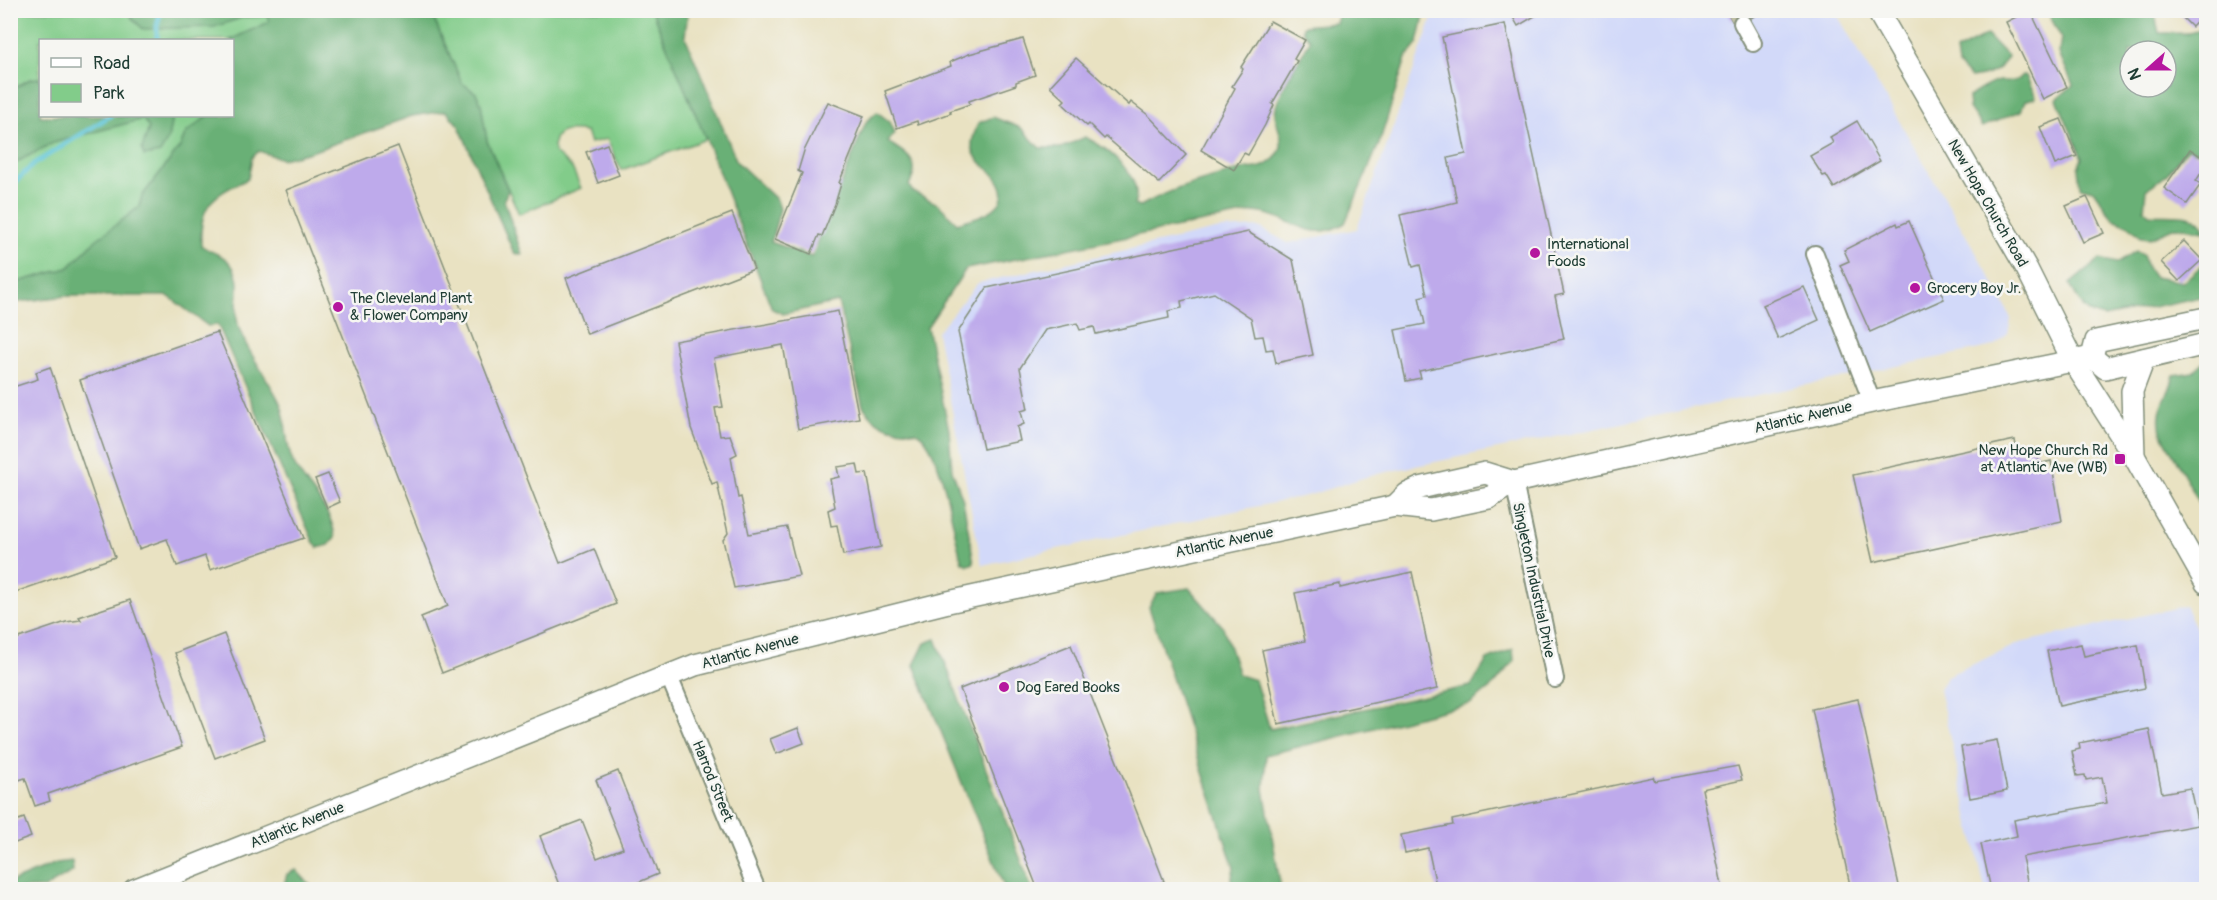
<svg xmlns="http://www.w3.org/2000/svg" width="2217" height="900" font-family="Pangolin,sans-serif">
<rect width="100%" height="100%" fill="#f6f6f2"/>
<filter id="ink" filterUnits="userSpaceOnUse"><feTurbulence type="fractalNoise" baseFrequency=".0167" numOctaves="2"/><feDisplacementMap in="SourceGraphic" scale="12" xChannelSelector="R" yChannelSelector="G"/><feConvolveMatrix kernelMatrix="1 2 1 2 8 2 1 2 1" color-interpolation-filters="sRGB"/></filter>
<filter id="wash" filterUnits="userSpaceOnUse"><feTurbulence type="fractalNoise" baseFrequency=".008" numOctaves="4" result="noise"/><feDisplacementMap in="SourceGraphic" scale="24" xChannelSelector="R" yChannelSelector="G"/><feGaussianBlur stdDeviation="1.35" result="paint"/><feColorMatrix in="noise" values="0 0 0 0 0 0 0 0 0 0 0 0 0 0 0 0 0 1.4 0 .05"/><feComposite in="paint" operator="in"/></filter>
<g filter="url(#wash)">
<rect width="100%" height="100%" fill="#e9e2c2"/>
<g fill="#d2d9f9">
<path d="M1435,10L1835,11L1999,292L2011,319L2008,334L1994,346L1372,475L1310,495L982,565L937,332L978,283L1220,229L1259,227L1288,243L1357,229Z"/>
<path d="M2185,606L2206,647V889H1985L1939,689L1947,676L2020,643Z"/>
</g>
<g fill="#82cc8a" stroke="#50845f" stroke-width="1.5">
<path d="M430,10L652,11L706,139L621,170L607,139L590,143L586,132C567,129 551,129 554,152L572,168L581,188L519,214L487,141L481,104L476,93L462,83Z"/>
<path d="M11,11H129L132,18L214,27L244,17L268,16L269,22L230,40H40V78L30,79L11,90Z"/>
<path d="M172,116H208L186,133L180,147L142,196L139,207L97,240L68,268L11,284V165L52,143L143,119L149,128L142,149L144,156L159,153L168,139Z"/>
</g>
<g fill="#69b076" stroke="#447655" stroke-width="1.5" fill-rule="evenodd">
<path d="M129,11H430L462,83L476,93L481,104L487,141L508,190L504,200L522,255L514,253L459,126L446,111L412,116L311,152L282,159L259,151L252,157L248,179C213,195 199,204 201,245C209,252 222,254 228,261C245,278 235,299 237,319C240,344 271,381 281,405C288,423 284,443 293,462C306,489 332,506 335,538L329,545L318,548L313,541L218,325L208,326L168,296H66L11,303V284L68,268L96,240L139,207L142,196L180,147L186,133L208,116H232V40H230L269,22L268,16L244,17L214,27L143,29L132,18Z"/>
<path d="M652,11H688L685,36L737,162L777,200L780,209L771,242L812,257L866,122L877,112L890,122L895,133L888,142C906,154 923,161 909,185L912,191L938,204L957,223C974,218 1015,210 999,182C991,167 974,164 972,145C972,138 976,129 978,123L993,117L1021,128L1040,148H1061L1085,137C1108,148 1145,177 1134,205L1139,207C1172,187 1210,179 1247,168C1263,171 1284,157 1281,139C1280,128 1273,120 1276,107C1281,87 1300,60 1310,40L1302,31L1303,26L1336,23L1340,11H1425L1418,43L1406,58L1379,144L1345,223C1308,246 1290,214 1254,212L966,269L927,327L949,430L952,470L963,500L974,563L968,565L962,562C953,534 943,449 918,433C914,431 909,431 904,430C885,429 874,422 863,406L838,302L783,314L772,309L706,139Z"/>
<path d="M2033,11H2154L2159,33C2174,32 2197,38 2206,23V141L2198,152L2188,148L2167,174L2146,190L2144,209L2149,214C2166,216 2200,209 2206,231L2175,227L2150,238L2141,237L2128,225L2113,219L2093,190L2080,187L2078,168L2082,158L2057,99L2073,85L2059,53L2061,37L2048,13ZM2130,51H2166V87H2130Z"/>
<path d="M1987,35L2008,57C2000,71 1987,76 1971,78L1958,65L1956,51Z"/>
<path d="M2022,75L2026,76L2036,97L2025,101L2021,111L1982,127L1969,108L1968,97C1977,92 1990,82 2000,81C2010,80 2013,85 2022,75Z"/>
<path d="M40,78V116H172L168,139L160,153L144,156L142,149L149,128L143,119L53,143L11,165V90L30,79Z"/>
<path d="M2136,251L2143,254L2146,266L2154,277L2183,282L2201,266L2206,272V296L2104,317C2082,313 2080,303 2070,284L2100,259L2117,263Z"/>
<path d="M2206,360V515L2161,432C2155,405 2169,399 2174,375L2193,372Z"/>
<path d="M1189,588L1223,627L1239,675L1255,680L1270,729L1471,686L1487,660L1513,649L1514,661L1494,685L1470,704L1266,755L1264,789L1281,889H1229L1234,868L1149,607L1157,593Z"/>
<path d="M936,639L1032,889H1005L914,665L925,643Z"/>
<path d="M72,861L73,871L45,888L11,889V882L56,863Z"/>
<path d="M296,870L314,889H283L287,874Z"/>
</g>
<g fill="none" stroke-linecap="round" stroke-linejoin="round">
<g stroke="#5cc5d8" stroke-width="5">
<path d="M157,40V26L161,10"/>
<path d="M10,187L34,164L110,116"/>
</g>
</g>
<g id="blocks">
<g fill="#beaaeb">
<path d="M1509,10H1545L1518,26Z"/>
<path d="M1726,10H1764L1751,18L1747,14H1737L1732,21Z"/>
<path d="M2030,10L2067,87L2043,99L2006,22Z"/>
<path d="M2175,10H2206V12L2192,27Z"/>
<path d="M1270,21L1305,40L1294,59L1297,61L1272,104L1274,105L1265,125L1248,155L1244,153L1234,170L1201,150L1235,88L1232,86L1243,69L1241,67Z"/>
<path d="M1505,24L1564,294L1555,296L1564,339L1419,371L1421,378L1406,381L1395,330L1425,324L1419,297L1427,295L1420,265L1413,267L1400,215L1457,202L1448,158L1466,154L1442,37Z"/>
<path d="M1023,39L1035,75L1016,82V85L969,101L970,104L950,111L951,113L918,125L917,121L897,128L885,91L951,66L950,62L969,54Z"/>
<path d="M1076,58L1129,105L1131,102L1148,115L1186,155L1159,183L1106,137L1104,139L1089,124L1087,126L1062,103L1065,100L1050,86Z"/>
<path d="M828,102L864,116L856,136L858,137L839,183L841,184L835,204L822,236L819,235L811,254L775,239L802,173L798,171L804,151Z"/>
<path d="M2061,119L2077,156L2055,165L2040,127Z"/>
<path d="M1857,121L1880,161L1834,188L1826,175L1823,176L1810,156L1833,143L1830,137Z"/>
<path d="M607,144L619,175L598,183L586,152Z"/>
<path d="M398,146L560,563L594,549L616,604L442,673L421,617L448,606L286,190Z"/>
<path d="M2190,149L2206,160V165L2196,181L2201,184L2187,204L2164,188Z"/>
<path d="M2087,197L2104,233L2083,242L2066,206Z"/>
<path d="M732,213L754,269L587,334L566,278Z"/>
<path d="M1909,221L1944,299L1870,332L1840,265L1849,261L1844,250L1897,223L1898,226Z"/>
<path d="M1248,232L1293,260L1313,355L1276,363L1273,349L1266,350L1263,336L1255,337L1251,318L1214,293L1181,301L1182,308L1168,311L1169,318L1096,334L1094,327L1080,330L1077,323L1045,330L1020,368L1028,409L1021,411L1024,424L1017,427L1020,441L983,449L958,332L987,288Z"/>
<path d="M2184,241L2202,260L2179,281L2161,262Z"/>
<path d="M1804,287L1819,320L1778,339L1763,305Z"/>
<path d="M838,311L859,418L798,429L783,345L714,358L723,407L715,408L720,436L730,435L737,454L731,457L738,498L741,497L749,534L787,527L799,576L734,588L723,540L728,533L717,482L712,484L691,428L675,341Z"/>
<path d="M217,332L304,538L210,570L205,556L177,566L167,539L139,549L80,380Z"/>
<path d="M50,367L115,557L10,594V388L38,379L36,372Z"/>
<path d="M2015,440L2017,452L2035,448L2039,464L2051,461L2062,521L1873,562L1853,475Z"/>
<path d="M857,464L859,474L867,473L881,547L843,555L837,525L831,526L828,510L835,507L830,479L839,477L837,467Z"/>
<path d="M328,474L340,502L327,508L315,479Z"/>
<path d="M1412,572L1437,689L1278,724L1262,650L1305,641L1295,593L1340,584V588Z"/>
<path d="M130,600L182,747L48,794L50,801L35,806L25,778L10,783V641L66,622L81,620L79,617Z"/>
<path d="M224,634L265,739L215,758L175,653Z"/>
<path d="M2081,644L2084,656L2138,645L2145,688L2059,706L2047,651Z"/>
<path d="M1071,645L1164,881L1143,890H1038L960,689Z"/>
<path d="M1858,699L1900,890H1851L1812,709Z"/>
<path d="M798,728L804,743L776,754L770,739Z"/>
<path d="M2149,729L2162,793L2190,788L2198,825L2022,857L2029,890H1991L1981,844L2017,836L2014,820L2107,803L2102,777L2086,780L2085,775L2077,776L2072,751L2080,749L2079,743Z"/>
<path d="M1997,740L2007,791L1970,798L1961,747Z"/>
<path d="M1738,766L1742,780L1702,789L1723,890H1437L1428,848L1405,853L1401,835L1453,825L1452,820L1653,777L1655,781Z"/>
<path d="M618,771L658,874L620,890H561L540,836L582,820L597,858L623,848L596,780Z"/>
<path d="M24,818L31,837L10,845V823Z"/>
</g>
</g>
</g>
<g filter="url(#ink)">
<use href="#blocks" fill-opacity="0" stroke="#84907b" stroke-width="1.5"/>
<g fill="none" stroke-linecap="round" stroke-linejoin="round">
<path stroke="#c1c1a6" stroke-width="16" stroke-dasharray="16 8" stroke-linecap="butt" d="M1735,10L1742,23"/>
<g stroke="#84907b" stroke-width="20">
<g id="minor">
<path d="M1742,23L1753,43"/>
<path d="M1815,254L1872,402"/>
<path d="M1514,482L1555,679"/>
<path d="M668,674L757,890"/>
</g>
</g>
<g stroke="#84907b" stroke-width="24">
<g id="major">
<path d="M1877,10L2027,269L2073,361L2134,456L2206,583"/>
<path d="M2092,357L2096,341L2206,318"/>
<path d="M2092,357L2105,368L2206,344"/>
<path d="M2134,456L2132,391L2144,359"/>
<path d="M1395,506L1407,494L1420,488L1485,473L1514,482"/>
<path d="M134,890L695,665L948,602L1395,506L1431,510L1489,498L1514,482L1872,402L2092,357"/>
</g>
</g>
<use href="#minor" stroke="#fff" stroke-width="16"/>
<use href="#major" stroke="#fff" stroke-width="21"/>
</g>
</g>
<g fill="#b5179e" stroke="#f6f6f2" stroke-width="2">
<circle cx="1535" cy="253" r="6"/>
<circle cx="1915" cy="288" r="6"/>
<circle cx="338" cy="307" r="6"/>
<rect x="2114" y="453" width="12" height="12" rx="3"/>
<circle cx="1004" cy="687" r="6"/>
</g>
<g text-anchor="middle" stroke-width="5" stroke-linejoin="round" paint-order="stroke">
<g font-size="15" fill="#1f3d34" stroke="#f6f6f2">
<text transform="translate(1988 203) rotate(60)" y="5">New Hope Church Road</text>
<text transform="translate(1803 417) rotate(-13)" y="5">Atlantic Avenue</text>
<text transform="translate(1224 542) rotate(-12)" y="5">Atlantic Avenue</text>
<text transform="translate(1534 580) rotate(78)" y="5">Singleton Industrial Drive</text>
<text transform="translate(750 651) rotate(-15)" y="5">Atlantic Avenue</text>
<text transform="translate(713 781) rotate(68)" y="5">Harrod Street</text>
<text transform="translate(297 825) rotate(-22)" y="5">Atlantic Avenue</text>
</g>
<g font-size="15" fill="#1f3d34" stroke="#f6f6f2" text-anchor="start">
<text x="1547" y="249">International<tspan x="1547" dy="17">Foods</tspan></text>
<text x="1927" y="293">Grocery Boy Jr.</text>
<text x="350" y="303">The Cleveland Plant<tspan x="350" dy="17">&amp; Flower Company</tspan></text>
<text x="2108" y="455" text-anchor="end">New Hope Church Rd<tspan x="2108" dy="17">at Atlantic Ave (WB)</tspan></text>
<text x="1016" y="692">Dog Eared Books</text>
</g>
</g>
<rect width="2217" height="900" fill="none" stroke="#f6f6f2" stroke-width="36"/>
<rect x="39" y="39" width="195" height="78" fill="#f6f6f2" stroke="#a0aca6" stroke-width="1.5"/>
<rect x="51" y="58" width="30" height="9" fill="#ffffff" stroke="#a0aca6" stroke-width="1.5"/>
<text x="93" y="69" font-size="18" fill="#1f3d34">Road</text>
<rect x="51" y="84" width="30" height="18" fill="#82cc8a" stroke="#a0aca6" stroke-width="1.5"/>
<text x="93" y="99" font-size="18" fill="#1f3d34">Park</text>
<g transform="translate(2148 69) rotate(249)"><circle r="28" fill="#f6f6f2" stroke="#a0aca6" stroke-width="1.5"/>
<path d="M0-4.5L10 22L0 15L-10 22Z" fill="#b5179e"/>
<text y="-9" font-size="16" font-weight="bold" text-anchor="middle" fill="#1f3d34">N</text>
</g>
</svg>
